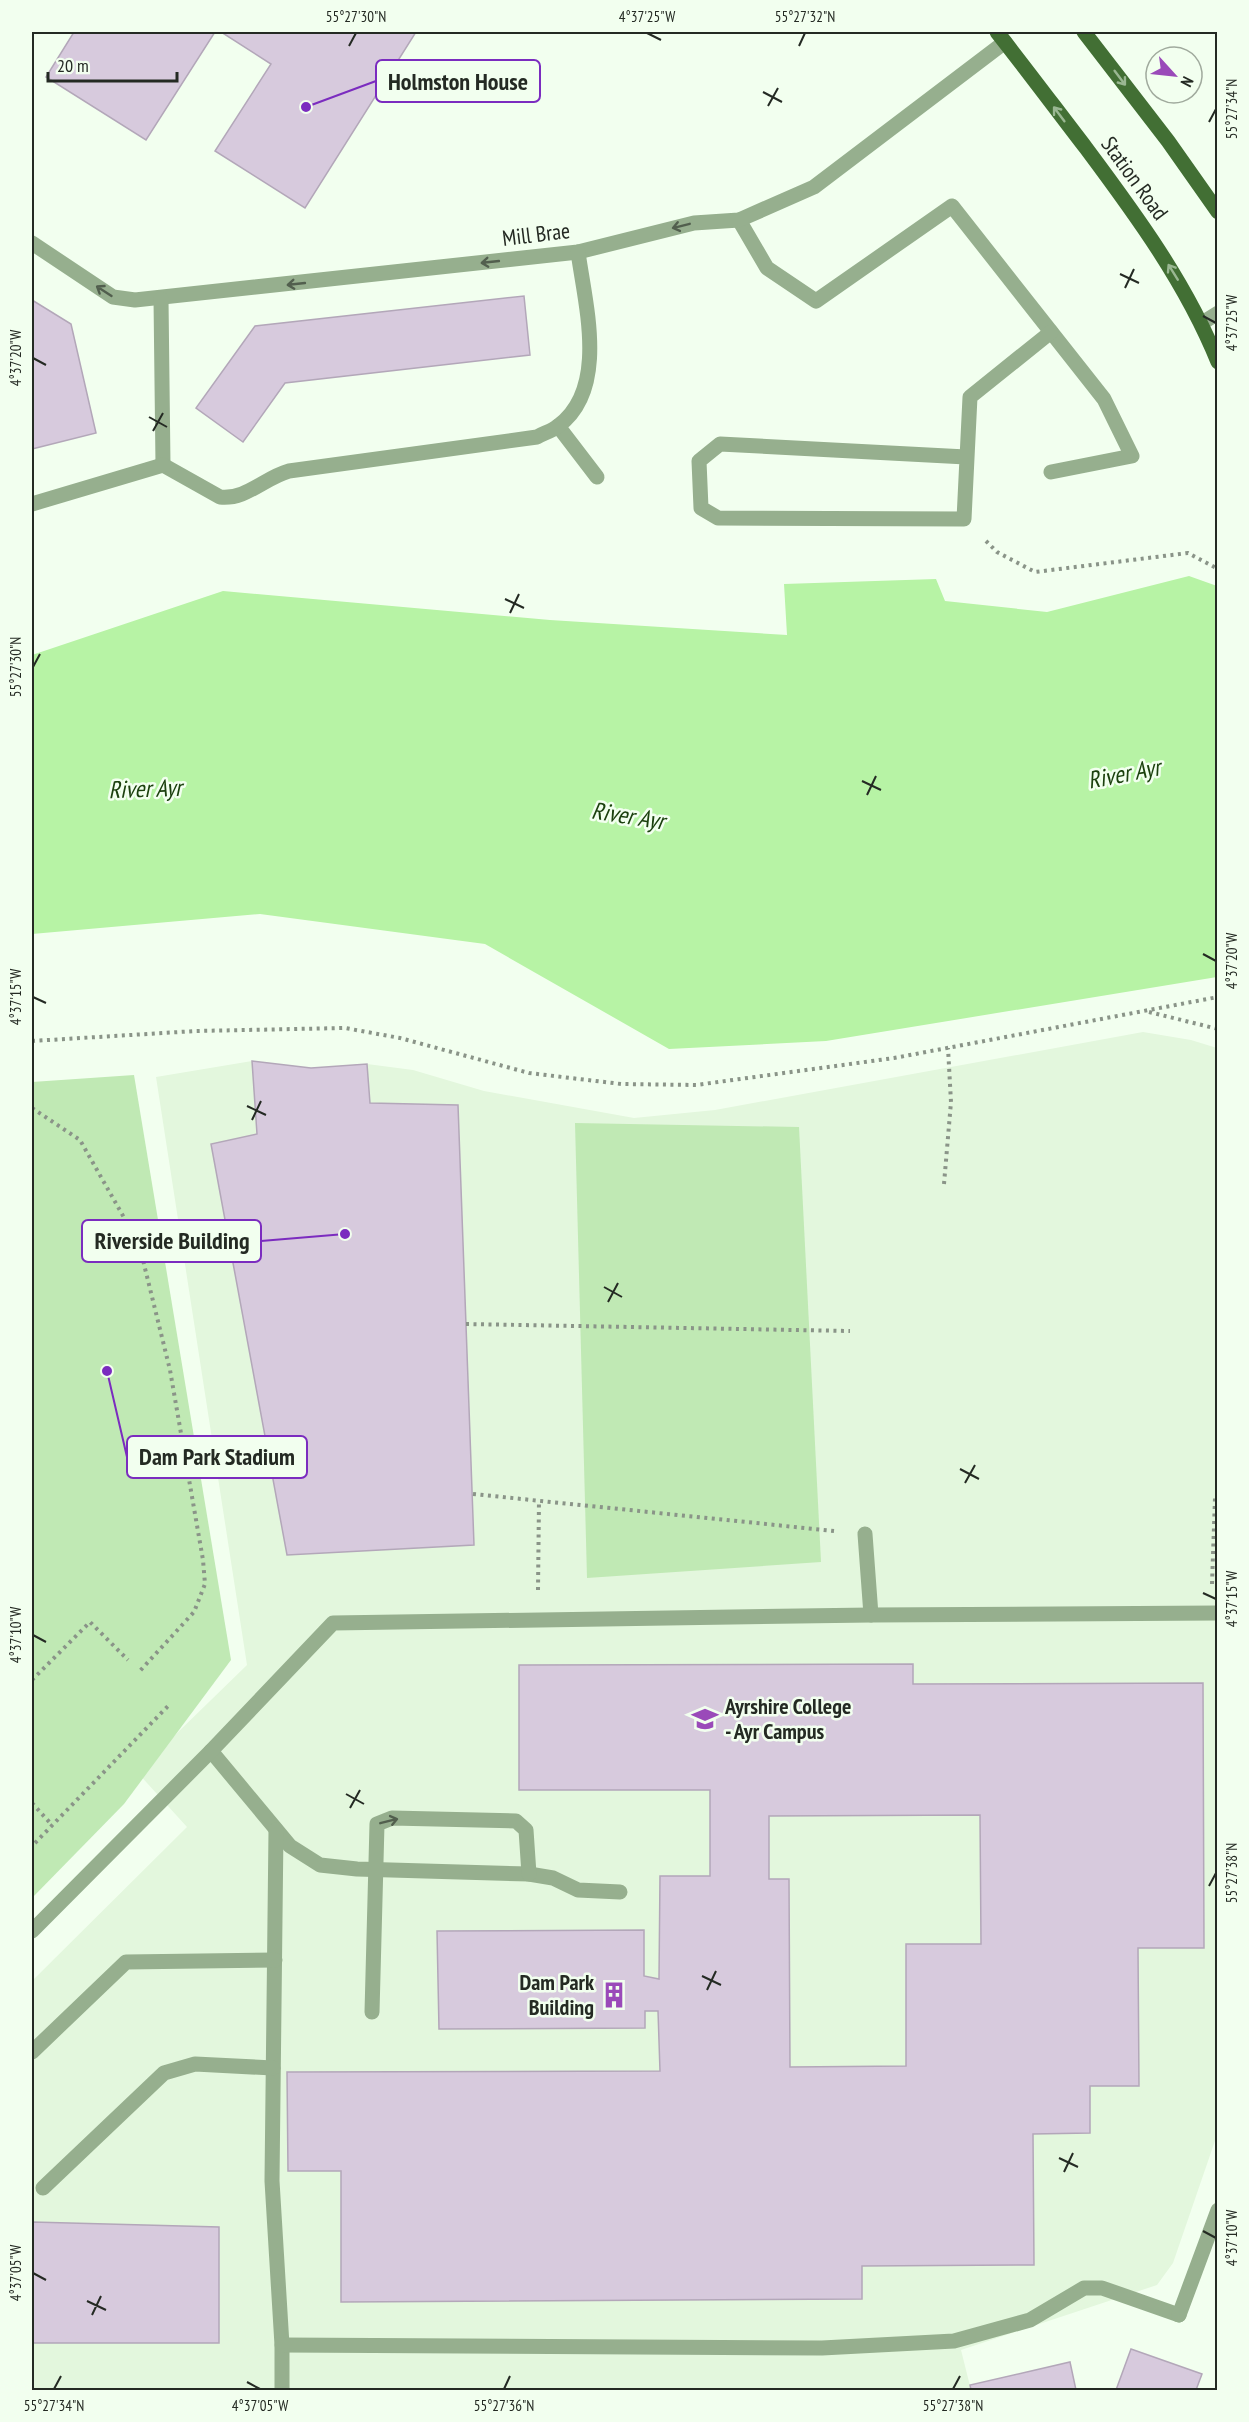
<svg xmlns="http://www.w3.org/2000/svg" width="1249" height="2422" font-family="'PT Sans Narrow',sans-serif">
<rect width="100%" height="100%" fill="#f2ffef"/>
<path fill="#e3f7dd" d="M1143,1032L1191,1040L1217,1048L1218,2132L1173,2263L1157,2285L961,2350L971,2390H32V1981L187,1827L137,1772L247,1665L156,1077L252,1061L311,1068L367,1064L413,1070L484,1091L634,1118L715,1110Z"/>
<g fill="#c0e9b4">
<path d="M134,1075L231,1660L124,1804L32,1898V1082Z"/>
<path d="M575,1123L799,1127L821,1562L587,1578Z"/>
</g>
<path fill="#b7f3a5" d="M1189,576L1217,586V977L826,1041L669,1049L485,944L260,914L32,934V655L223,591L550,620L787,635L784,584L936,579L945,601L1047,612Z"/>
<g fill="#d7cadd" stroke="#b3a7b9" stroke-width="1.5" fill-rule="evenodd">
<path d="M74,32H215L146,140L46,77Z"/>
<path d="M221,32H416L305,208L215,151L271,64Z"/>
<path d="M524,296L530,355L285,383L243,442L196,408L255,326Z"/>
<path d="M32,300L71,324L96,433L32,449Z"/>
<path d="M252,1061L311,1068L367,1064L370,1103L458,1105L474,1545L287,1555L211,1144L257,1134Z"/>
<path d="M913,1664V1684L1203,1683L1204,1948H1138L1139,2086H1090V2133L1033,2134L1034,2265L862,2266V2299L341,2302V2171H288L287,2072L660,2071L658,2011H645V2028L439,2029L437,1931L644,1930V1976L659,1979L660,1876H710V1790H519V1665ZM980,1815L981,1944H906V2066L790,2067L789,1879H769V1816Z"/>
<path d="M32,2222L219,2227V2343H32Z"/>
<path d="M1131,2349L1202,2374L1196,2390H1116Z"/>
<path d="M1070,2362L1076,2390H971L970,2385Z"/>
</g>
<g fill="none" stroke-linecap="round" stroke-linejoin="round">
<g stroke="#8a9488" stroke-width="4" stroke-dasharray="3 4.5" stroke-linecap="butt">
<path d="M986,541L997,552L1035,572L1188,553L1218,569"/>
<path d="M1149,1012L1218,1029"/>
<path d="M32,1041L196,1031L345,1028L400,1038L529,1073L621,1084L696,1085L894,1058L1218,997"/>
<path d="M32,1108L80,1140L139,1244L170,1370L203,1560L205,1584L194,1612L139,1672"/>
<path d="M944,1184L951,1102L948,1048"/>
<path d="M466,1324L850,1331"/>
<path d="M473,1494L834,1531"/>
<path d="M1212,1584L1215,1498"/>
<path d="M538,1590L539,1500"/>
<path d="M32,1680L90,1622L128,1660"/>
<path d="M32,1803L52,1825"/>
<path d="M35,1843L169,1705"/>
</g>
<g stroke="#96af8e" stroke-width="15">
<path d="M739,220L767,268L816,301L952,206L1104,399L1132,456L1051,472"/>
<path d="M966,457L720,444L699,461L701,508L718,518L964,519L970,397L1051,332"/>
<path d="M865,1534L871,1615"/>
<path d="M211,1751L290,1846L320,1865L357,1869L529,1874L553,1878L578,1890L620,1892"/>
<path d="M276,1830L272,2181L282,2345V2390"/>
<path d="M32,1931L211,1751L333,1623L871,1615L1218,1613"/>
<path d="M372,2012L377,1824L392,1818L516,1821L526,1830L529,1874"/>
<path d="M32,2052L126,1962L275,1960"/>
<path d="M43,2188L164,2073L195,2064L273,2068"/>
<path d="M282,2345L822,2348L954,2341L1030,2320L1084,2288H1102L1179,2315"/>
</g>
<g stroke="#96af8e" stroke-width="15">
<path d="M32,243L113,297L135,300L578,252L694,223L739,220L814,187L1005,42"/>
<path d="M161,299L163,465"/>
<path d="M1202,323L1218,313"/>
<path d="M558,426L597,477"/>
<path d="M163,465L220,497C246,500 264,478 289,471L537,437C544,433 552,431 558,426C609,389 585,304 578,252"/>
<path d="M32,504L163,465"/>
<path d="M1179,2315L1218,2210"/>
</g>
<g stroke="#426f34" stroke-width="15">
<path d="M997,32C1027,70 1056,109 1086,148C1136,215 1186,283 1218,362"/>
<path d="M1084,32L1168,141L1218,212"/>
</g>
</g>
<defs><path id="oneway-shaft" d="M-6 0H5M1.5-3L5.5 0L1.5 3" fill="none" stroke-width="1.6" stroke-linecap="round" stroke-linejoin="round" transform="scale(1.5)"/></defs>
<g stroke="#9ab792">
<use href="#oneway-shaft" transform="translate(1120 78) rotate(53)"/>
<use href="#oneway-shaft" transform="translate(1059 114) rotate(-127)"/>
<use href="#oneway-shaft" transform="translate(1173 272) rotate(-122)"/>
</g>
<g stroke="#525f4e">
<use href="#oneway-shaft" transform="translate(681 226) rotate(166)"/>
<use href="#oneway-shaft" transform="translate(490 262) rotate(174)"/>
<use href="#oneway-shaft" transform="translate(296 284) rotate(174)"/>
<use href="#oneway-shaft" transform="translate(104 291) rotate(-147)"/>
<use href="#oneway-shaft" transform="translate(389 1821) rotate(-14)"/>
</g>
<path fill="none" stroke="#242a23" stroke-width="2" d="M647,33L661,40M349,46L356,33M799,46L805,33M763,92L782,102M768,106L778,88M1209,122L1216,109M1120,274L1139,283M1125,288L1134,269M1203,316L1216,323M33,358L46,365M149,417L167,427M153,431L163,413M505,599L524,608M510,613L519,594M33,667L40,654M862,781L881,790M867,795L876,776M1203,954L1216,961M33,997L46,1003M247,1106L266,1115M252,1120L261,1101M604,1287L622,1297M608,1302L618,1283M960,1469L979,1479M965,1483L975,1465M1203,1593L1216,1599M33,1635L46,1642M346,1794L364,1804M350,1808L360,1790M1209,1886L1216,1873M702,1976L721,1985M707,1990L716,1971M1059,2158L1078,2167M1064,2172L1073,2153M1203,2231L1216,2238M33,2273L46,2280M87,2301L106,2310M92,2315L101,2296M247,2382L260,2389M54,2389L61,2376M504,2389L510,2376M953,2389L960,2376"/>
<defs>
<g id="university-bare" transform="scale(2.07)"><path d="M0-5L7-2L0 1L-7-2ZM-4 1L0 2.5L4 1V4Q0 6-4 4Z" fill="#9a4ab9" stroke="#f2ffef" stroke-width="2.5" paint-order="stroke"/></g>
<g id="building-bare" transform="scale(2.07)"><path d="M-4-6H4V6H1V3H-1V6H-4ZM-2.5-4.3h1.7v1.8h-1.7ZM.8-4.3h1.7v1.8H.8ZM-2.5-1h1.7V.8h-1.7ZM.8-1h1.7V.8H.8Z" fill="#9a4ab9" stroke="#f2ffef" stroke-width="2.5" paint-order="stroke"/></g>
</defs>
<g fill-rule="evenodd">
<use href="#university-bare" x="705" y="1719"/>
<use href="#building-bare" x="614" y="1995"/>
</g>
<g text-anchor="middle" stroke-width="5" stroke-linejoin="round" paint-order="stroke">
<g font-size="22" fill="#242a23" stroke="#f2ffef">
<text transform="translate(1135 178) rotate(54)" y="8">Station Road</text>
<text transform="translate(536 234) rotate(-7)" y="8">Mill Brae</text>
</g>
<g font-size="22" font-weight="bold" fill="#242a23" stroke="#f2ffef" text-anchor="start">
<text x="725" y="1714">Ayrshire College<tspan x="725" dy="25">- Ayr Campus</tspan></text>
<text x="594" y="1990" text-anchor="end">Dam Park<tspan x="594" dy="25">Building</tspan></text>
</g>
<g font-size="24" font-style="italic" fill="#1b410e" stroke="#f2ffef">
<text transform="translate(1124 774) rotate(-11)" y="8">River Ayr</text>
<text transform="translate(145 789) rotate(-2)" y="8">River Ayr</text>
<text transform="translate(628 816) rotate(9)" y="8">River Ayr</text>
</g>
</g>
<path fill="none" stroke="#7b2cbf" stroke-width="2" d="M306 107L376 81M345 1234L261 1241M107 1371L127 1457"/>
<g fill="#7b2cbf" stroke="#f2ffef" stroke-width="2">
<circle cx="306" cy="107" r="6"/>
<circle cx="345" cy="1234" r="6"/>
<circle cx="107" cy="1371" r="6"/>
</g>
<g fill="#f2ffef" stroke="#7b2cbf" stroke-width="2">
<rect x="376" y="60" width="164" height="42" rx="6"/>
<rect x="82" y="1220" width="179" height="42" rx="6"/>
<rect x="127" y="1436" width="180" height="42" rx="6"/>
</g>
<g font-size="24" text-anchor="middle" font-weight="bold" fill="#242a23">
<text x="458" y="90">Holmston House</text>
<text x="172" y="1249">Riverside Building</text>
<text x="217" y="1465">Dam Park Stadium</text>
</g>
<rect width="1249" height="2422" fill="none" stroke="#f2ffef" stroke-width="66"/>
<g transform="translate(1174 75) rotate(117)"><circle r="28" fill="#f2ffef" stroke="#a0aa9d" stroke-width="1.5"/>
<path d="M0-4.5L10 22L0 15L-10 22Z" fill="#9a4ab9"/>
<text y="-9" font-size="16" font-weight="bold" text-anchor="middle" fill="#242a23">N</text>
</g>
<path d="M48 72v9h129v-9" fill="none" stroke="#242a23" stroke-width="3"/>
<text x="57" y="72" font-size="18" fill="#242a23" stroke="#f2ffef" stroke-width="4.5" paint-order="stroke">20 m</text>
<rect x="33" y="33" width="1183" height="2356" fill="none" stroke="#242a23" stroke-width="2"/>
<g font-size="15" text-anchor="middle" fill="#242a23">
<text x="356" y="22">55°27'30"N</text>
<text x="647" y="22">4°37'25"W</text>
<text x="805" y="22">55°27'32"N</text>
<text transform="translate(1232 109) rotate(-90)" y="5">55°27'34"N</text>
<text transform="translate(1232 323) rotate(-90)" y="5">4°37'25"W</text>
<text transform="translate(16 358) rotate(-90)" y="5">4°37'20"W</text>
<text transform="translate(16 667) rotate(-90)" y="5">55°27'30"N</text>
<text transform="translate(1232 961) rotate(-90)" y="5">4°37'20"W</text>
<text transform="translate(16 997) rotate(-90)" y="5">4°37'15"W</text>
<text transform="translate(1232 1599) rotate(-90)" y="5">4°37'15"W</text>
<text transform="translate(16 1635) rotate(-90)" y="5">4°37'10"W</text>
<text transform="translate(1232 1873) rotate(-90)" y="5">55°27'38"N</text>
<text transform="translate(1232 2238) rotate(-90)" y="5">4°37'10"W</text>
<text transform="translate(16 2273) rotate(-90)" y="5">4°37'05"W</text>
<text x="54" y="2411">55°27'34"N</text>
<text x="260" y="2411">4°37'05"W</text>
<text x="504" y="2411">55°27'36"N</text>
<text x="953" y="2411">55°27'38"N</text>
</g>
</svg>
